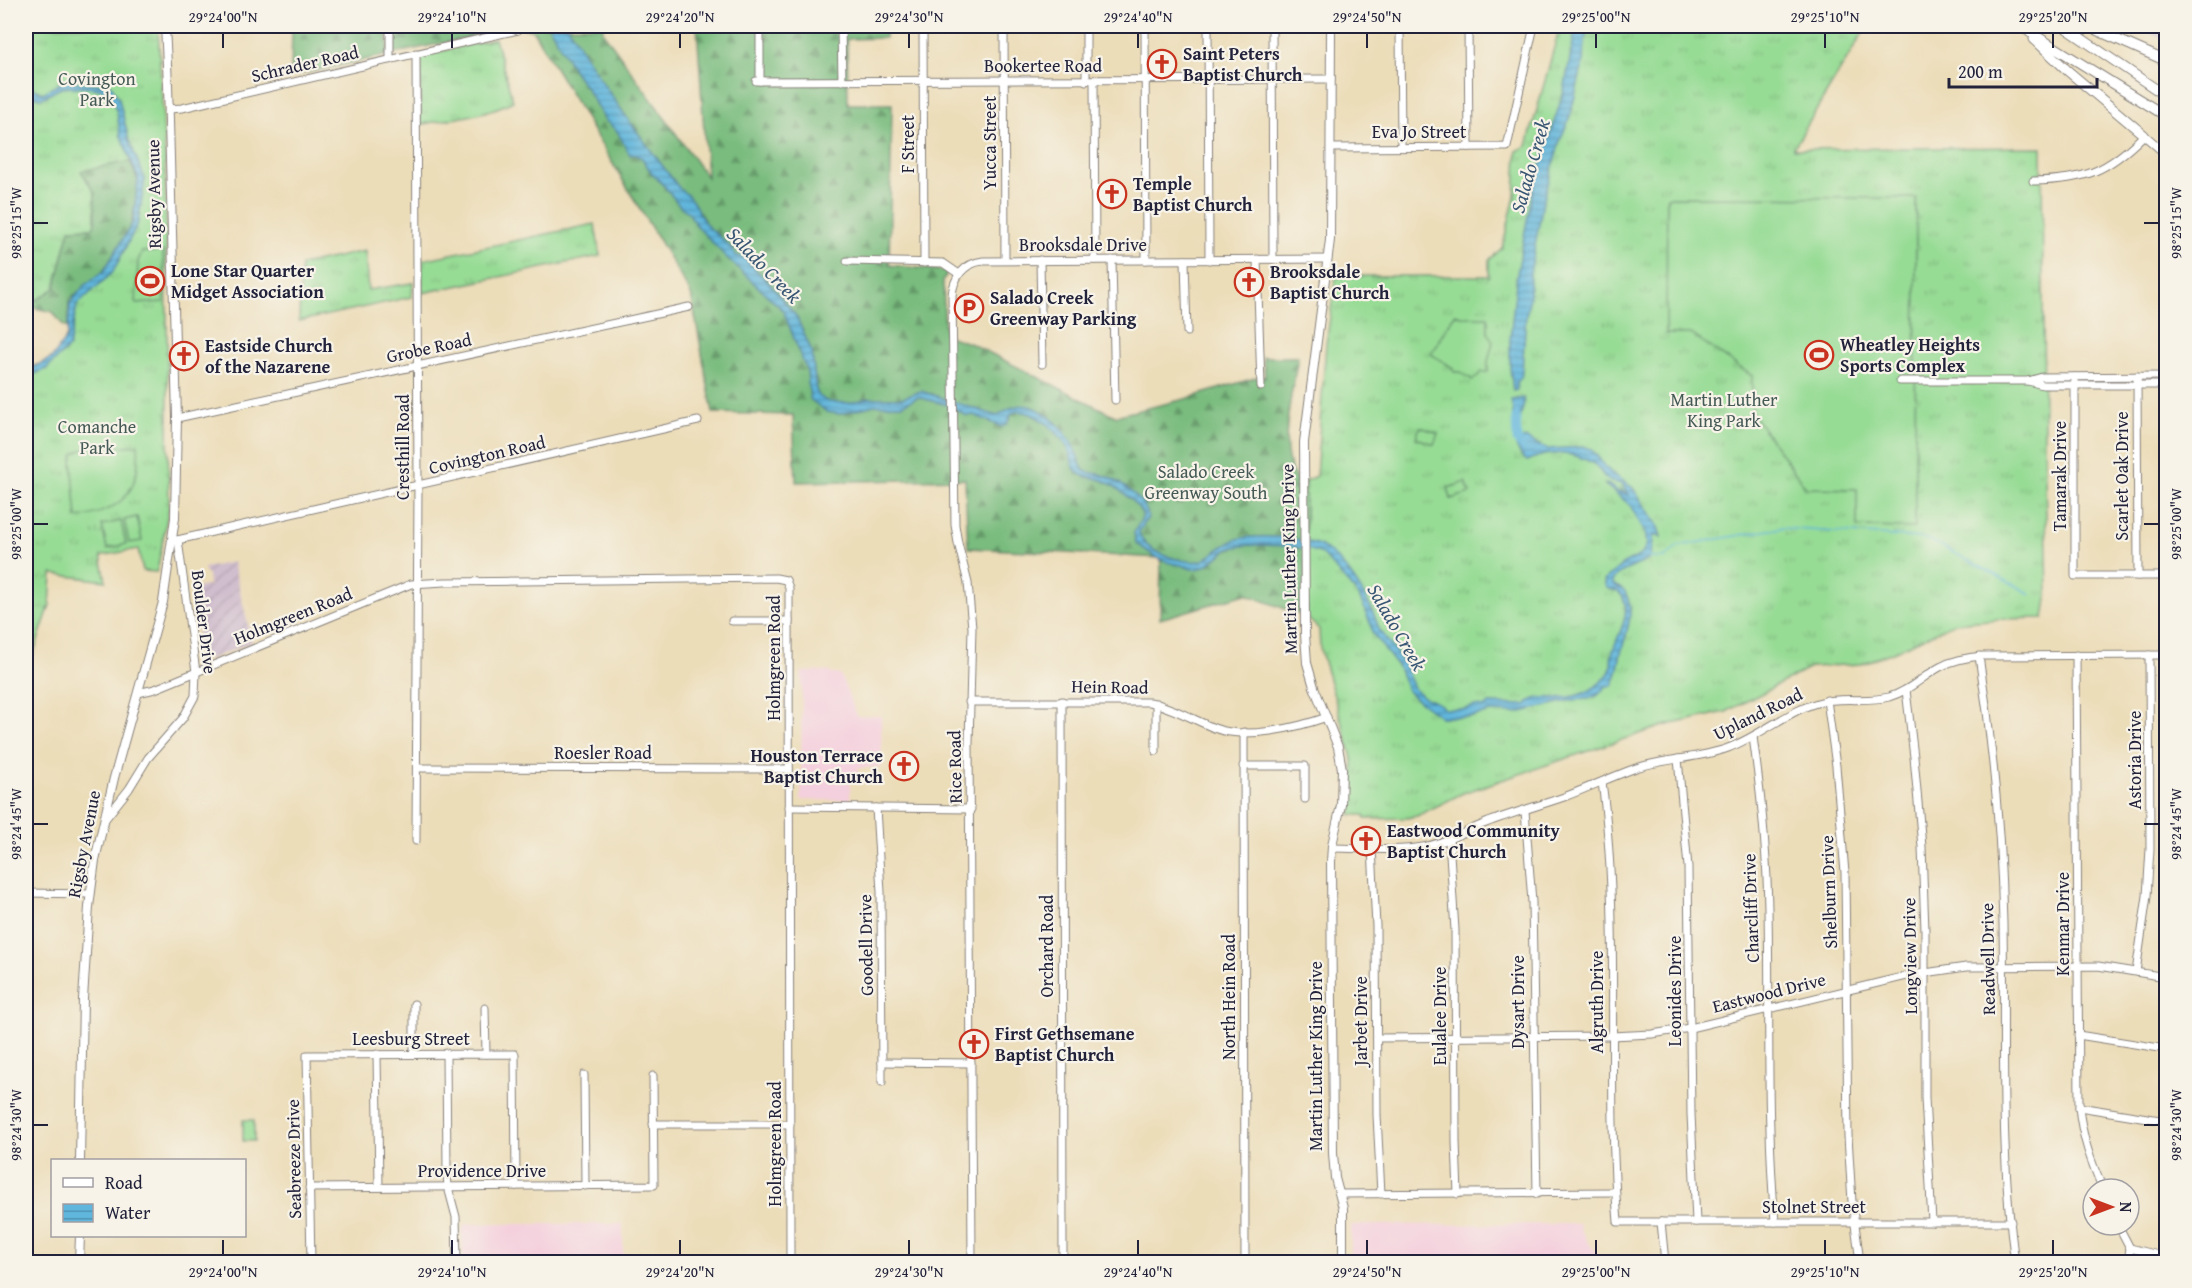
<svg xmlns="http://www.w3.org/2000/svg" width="2192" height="1288" font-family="'Gentium Book Plus',serif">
<defs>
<pattern id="industrial-furrows" width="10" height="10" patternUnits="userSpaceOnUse" patternTransform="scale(1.5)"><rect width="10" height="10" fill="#d0bdcd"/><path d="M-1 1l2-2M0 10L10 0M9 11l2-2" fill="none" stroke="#b2a2b1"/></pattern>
<pattern id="grass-tufts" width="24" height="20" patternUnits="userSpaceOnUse" patternTransform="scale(1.5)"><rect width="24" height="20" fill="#97dc95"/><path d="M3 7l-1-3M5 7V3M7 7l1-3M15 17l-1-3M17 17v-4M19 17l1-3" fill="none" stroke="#82bc81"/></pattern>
<pattern id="forest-firs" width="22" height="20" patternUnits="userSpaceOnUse" patternTransform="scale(1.5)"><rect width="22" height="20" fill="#79bc7e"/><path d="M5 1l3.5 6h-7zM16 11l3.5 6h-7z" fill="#639868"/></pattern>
<pattern id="water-rules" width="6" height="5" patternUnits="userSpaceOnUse" patternTransform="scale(1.5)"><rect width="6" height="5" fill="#60b6dc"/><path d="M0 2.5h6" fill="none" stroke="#4f94b4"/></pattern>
</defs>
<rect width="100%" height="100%" fill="#f7f3e8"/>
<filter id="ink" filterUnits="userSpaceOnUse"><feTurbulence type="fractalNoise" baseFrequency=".0167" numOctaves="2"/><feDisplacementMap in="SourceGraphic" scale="12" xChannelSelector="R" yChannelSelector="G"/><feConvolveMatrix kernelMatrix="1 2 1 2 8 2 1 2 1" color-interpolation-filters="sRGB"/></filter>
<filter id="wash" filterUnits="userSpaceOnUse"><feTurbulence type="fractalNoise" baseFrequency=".008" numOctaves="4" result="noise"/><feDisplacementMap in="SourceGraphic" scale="24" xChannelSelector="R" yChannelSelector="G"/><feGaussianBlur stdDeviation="1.35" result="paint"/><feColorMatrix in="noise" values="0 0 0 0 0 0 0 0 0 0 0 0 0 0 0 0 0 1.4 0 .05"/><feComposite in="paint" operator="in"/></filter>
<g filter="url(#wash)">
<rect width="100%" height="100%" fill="#ecddb9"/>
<g fill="#f4cfdd">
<path d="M828,671L832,674H840L857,716H881L882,767L858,768V781H850V800H801L802,672Z"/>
<path d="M466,1224H623V1262H463L462,1230Z"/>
<path d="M1580,1224V1230L1600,1259V1262H1351V1225Z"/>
</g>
<g fill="url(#industrial-furrows)">
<path d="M2132,26H2166V40Z"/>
<path d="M233,562L252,642L210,659H204L200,654L194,589L209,585L208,575L206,574L204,568Z"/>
</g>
<g fill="url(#grass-tufts)" stroke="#5c7f68" stroke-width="1.5">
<path d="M26,26H158L165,157L169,507L157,572L143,571L138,549L101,556L106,581L52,574L50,605L26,675V367C45,366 63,353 68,333C70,323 67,311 69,300C96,280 119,257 131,226L82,171L95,193V223L93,228L70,229L55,288L37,300L26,296Z"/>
<path d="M1560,26H1867L1793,149L2042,147L2044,438L2048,593L2044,618L1999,619L1955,623L1893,652L1861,664L1812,667L1726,712L1663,726L1463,793L1417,816L1407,818L1365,819L1364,815H1351L1354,790L1353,761L1320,648L1319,629L1306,617L1305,481L1316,476L1326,344L1336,276H1489V260L1502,248L1515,197L1517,151L1527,146Z"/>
<path d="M495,39L513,101C485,116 451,118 420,125L421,56Z"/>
<path d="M595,224L600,256L422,293V260Z"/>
<path d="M365,251L368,290L413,283L412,297L299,321L301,265Z"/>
</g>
<g fill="url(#forest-firs)" stroke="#4e6f5c" stroke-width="1.5">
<path d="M292,26H387L388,55L291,76Z"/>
<path d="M393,26H603V32L707,177L697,26H885V38L847,39L848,104H892L889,265L948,271L943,281L945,335L972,344L1115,416L1185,399L1258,377H1265L1263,357H1298C1293,392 1275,450 1297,480L1305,481L1306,617L1246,594L1160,619L1161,558L968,548L965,479L796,482L793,415L713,413L691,294L532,29L530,30L518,27L396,53H393Z"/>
<path d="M130,161L139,183L131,226L103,272L69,300L68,327H64L53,312L26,306V296L37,300L55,288L70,229L93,228L95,223V193L81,171Z"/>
</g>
<g fill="#97dc95" stroke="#5c7f68" stroke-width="1.5">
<path d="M1667,197L1916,198L1915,528L1857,527V489L1806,488L1752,413V376L1691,334H1666Z"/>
<path d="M163,251L164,302L136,304L138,261L142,252Z"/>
<path d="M1455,314L1465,317H1488V333L1493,342L1488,361V372H1482L1473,380L1460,372H1454L1453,368L1431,354Z"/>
<path d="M1420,427L1438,433L1434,444L1416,438Z"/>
<path d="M138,445C141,491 122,511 77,518L72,461L74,454L81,450Z"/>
<path d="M1466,482L1470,493L1451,499L1448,488Z"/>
<path d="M137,517L142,541L129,543L124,520Z"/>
<path d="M121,521L126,544L107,549L102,525Z"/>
<rect x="243" y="1120" width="11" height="21"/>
</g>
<g fill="url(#water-rules)" stroke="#416c8c" stroke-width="1.5">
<path d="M549,26H568C600,84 640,136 680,189C695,199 696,210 705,223C714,235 729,241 735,255L744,258L771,285L796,316L812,352L816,390L819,396L828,402L849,403L869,398H902L921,391L997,416C1002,413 1008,409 1013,407C1037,398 1063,427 1073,445C1078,454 1079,463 1084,471C1089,473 1094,473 1099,474C1115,477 1147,500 1148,517L1139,532C1143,553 1184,564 1202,561C1213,554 1229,540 1242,538C1264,535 1294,537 1316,544C1340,552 1375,606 1379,631L1385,637L1403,663L1415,690L1422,696L1439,704L1445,709H1466L1474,706L1486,707L1489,704L1526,705C1536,694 1548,699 1561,698C1569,698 1581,695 1588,691C1595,688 1605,679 1609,673C1613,667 1610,661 1612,654C1616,637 1633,614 1622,596C1619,590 1612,590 1606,588L1604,580L1622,565L1641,555L1647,544L1645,532L1630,505L1604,484L1609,485L1622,495L1620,489L1628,496L1623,485C1619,482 1615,483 1610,481C1602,477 1601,469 1594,464C1573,451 1549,450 1527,461C1507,445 1517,422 1511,400L1523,398C1527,413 1509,425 1519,441L1525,438L1547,449L1585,447L1591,449L1610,472L1633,488L1657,524L1661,537L1654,535L1651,553L1648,560L1622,572L1613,579V584C1617,587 1622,588 1625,592C1637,614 1624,636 1620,658C1618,668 1617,676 1612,686H1606L1598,695L1588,699L1572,700L1517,713L1490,712L1472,717H1441L1415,698L1407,690L1398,667L1372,633L1371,625L1359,596L1323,555C1308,545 1245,542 1229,549C1218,555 1206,570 1193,569C1188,569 1185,565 1180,565C1159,562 1153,555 1136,543L1134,533L1143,516C1139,504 1114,484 1102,480C1093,477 1084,479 1077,472C1071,466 1072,458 1069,451C1062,434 1031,405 1012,413L1007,424L1002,427L974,415L967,416L948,405L918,397L902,405H874L840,414L827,412L810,399L807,372L783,310L725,256L696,225L689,213L680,206L665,187L651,172L642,158L634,154L630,155L617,131L605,120L586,88L574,71Z"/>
<path d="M1576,26H1587L1582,68L1570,116L1560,141L1543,202L1530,273V296L1526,316L1522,372L1521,378L1516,382L1517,390L1513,391L1510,368V340L1517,274L1533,188L1564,91Z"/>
<path d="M26,81L32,88L43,93L64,81L111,85L119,99L129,140L145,179L138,223L113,272L77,305L69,347L46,369L35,374L26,375V368H32L52,358L67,337L70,303L85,285L104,271L133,222L138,178L120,134L117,112L109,92C102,88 70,86 62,88C50,91 44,104 31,94C26,90 25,87 26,81Z"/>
</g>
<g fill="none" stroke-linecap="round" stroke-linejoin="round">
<path stroke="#60b6dc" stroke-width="1.5" d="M1648,558H1665L1678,546L1781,528L1921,538L1930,540L2031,594"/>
<path stroke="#60b6dc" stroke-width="9" d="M1516,417L1517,440L1522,446"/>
</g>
</g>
<g filter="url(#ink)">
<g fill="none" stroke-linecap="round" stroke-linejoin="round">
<g stroke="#87807a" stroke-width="9">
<g id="minor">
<path d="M390,26V60"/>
<path d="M760,26V81"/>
<path d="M841,26L842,81"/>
<path d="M923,26L924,263"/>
<path d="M1004,26L1005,260"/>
<path d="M1086,26V81"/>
<path d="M1145,26L1146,260"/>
<path d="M1208,26L1209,260"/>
<path d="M1272,26L1273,259"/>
<path d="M1400,26L1401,147"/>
<path d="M1468,26L1469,147"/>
<path d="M416,53L418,486L416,841"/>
<path d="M1094,80L1095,260"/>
<path d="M756,81L1331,79"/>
<path d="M169,109L182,108L518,30"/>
<path d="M1331,148L1507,147L1534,26"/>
<path d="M2033,181C2085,180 2107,172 2144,135"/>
<path d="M1257,259L1261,387"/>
<path d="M1040,260L1042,364"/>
<path d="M1112,260L1115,400"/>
<path d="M1185,260L1187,332"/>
<path d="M847,261L943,263L959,274"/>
<path d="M2137,376L2138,576"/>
<path d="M2075,377V576H2166"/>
<path d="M1900,381H2028L2042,377L2166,376"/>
<path d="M2028,381L2043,385H2166"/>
<path d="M177,418L689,307"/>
<path d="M173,541L698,421"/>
<path d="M732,621H789"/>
<path d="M2076,655L2079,1107C2082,1137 2091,1162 2103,1189"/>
<path d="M1979,656C1993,745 2001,833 2003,923C2005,1036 1999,1150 2015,1262"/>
<path d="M1906,690L1914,757L1922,847L1925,931V1098L1932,1222"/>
<path d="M138,693L155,689L411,584L445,582L776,578L786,580L789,588L790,1262"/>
<path d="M1827,700L1836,766L1845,873L1848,1136L1852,1202L1860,1262"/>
<path d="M1062,701L1063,1262"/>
<path d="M969,702H1150C1172,707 1192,719 1214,728C1245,740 1296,728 1327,717"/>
<path d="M1244,732L1245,1262"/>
<path d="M1753,737C1761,794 1767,851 1768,909C1770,1013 1766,1118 1775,1222"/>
<path d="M1156,751V703"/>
<path d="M1678,759L1688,867L1691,1114L1696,1222"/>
<path d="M1243,766H1305V799"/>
<path d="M417,768L789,769"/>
<path d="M1602,782C1622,928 1605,1076 1618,1222H2011"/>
<path d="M789,807L971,809"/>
<path d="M876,808L881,892L882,1082"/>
<path d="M1525,811L1532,902L1537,1194"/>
<path d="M106,818L129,789L148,758L183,718L195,696L196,672L178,540"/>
<path d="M1449,839L1455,930L1456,1142L1458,1194"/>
<path d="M1332,848C1362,848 1394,852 1423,847C1445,843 1466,831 1486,823C1512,813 1538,806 1564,797C1588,788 1611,777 1636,768C1666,758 1698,759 1728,748C1760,736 1786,712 1817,703C1841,696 1865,703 1889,697C1909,691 1922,677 1940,667C1953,660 1969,657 1983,656L2166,655"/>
<path d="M1372,848L1376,926L1377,1115L1381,1194"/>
<path d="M26,893L90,894"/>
<path d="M2136,972L2147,896L2150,849L2149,655"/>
<path d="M414,1004V1054"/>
<path d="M485,1008L486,1054"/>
<path d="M2078,1035L2166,1049"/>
<path d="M1377,1038L1612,1036L1652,1034L1690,1028L1911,975L1966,967L2098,966L2166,977"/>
<path d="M446,1053L447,1173L448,1187L456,1217L457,1262"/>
<path d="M377,1054L379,1187"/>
<path d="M882,1062L971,1063"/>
<path d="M584,1075L585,1186"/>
<path d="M2079,1107L2166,1121"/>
<path d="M653,1124H790"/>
<path d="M309,1188L654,1185L653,1076"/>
<path d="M1340,1194L1615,1192"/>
<path d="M1661,1222L1665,1262"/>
<path d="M2118,1225L2130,1248L2166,1257"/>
<path d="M2163,1257L2166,1237"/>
<path d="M311,1262L307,1055L515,1054L516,1186"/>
<path d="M972,1262L969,743L972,628L968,583L958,543L955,525L952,296C953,278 964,263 983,261L1328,259"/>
<path d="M2128,1262L2130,1248"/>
</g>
</g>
<g stroke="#87807a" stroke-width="10">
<g id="major">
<path d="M1331,26L1330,240L1304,442L1305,634L1307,663L1314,687L1338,747L1342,769L1341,805L1332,845L1331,862L1333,1153L1335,1178L1343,1208V1262"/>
<path d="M2144,135L2166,154"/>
<path d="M80,1160L83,999L89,907L95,860L114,778L163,602L175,518L177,418L168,84L165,26"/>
<path d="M79,1262L80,1236"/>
</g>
</g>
<g stroke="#87807a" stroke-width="11">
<g id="highway">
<path d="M2020,26L2166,116"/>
<path d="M2063,26L2166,96"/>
<path d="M2087,26L2166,61"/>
<path d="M2034,39L2068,71L2144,135"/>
</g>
</g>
<use href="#minor" stroke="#fff" stroke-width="7"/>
<use href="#major" stroke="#fff" stroke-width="8"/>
<use href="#highway" stroke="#fff" stroke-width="9"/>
</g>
</g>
<path fill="none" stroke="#22223b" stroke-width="2" d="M223,33V48M452,33V48M680,33V48M909,33V48M1138,33V48M1367,33V48M1596,33V48M1825,33V48M2053,33V48M33,223H48M2144,223H2159M33,524H48M2144,524H2159M33,824H48M2144,824H2159M33,1125H48M2144,1125H2159M223,1240V1255M452,1240V1255M680,1240V1255M909,1240V1255M1138,1240V1255M1367,1240V1255M1596,1240V1255M1825,1240V1255M2053,1240V1255"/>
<defs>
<g id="church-ring" transform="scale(1.5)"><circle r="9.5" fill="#f7f3e8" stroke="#c8321e" stroke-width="1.5"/><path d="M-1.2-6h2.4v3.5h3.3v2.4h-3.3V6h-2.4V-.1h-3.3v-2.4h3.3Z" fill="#c8321e"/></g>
<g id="stadium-ring" transform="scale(1.5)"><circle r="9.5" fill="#f7f3e8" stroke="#c8321e" stroke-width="1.5"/><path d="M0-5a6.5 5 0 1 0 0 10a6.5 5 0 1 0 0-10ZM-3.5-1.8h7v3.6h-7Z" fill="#c8321e"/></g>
<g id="parking-ring" transform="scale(1.5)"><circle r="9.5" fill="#f7f3e8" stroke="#c8321e" stroke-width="1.5"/><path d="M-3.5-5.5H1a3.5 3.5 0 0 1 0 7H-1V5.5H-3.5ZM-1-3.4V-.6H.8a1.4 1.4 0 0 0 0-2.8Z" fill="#c8321e"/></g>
</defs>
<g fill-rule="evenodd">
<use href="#church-ring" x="1162" y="64"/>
<use href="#church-ring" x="1112" y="194"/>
<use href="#stadium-ring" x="150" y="281"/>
<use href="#church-ring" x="1249" y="282"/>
<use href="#parking-ring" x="969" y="308"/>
<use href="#stadium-ring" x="1819" y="355"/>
<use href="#church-ring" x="184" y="356"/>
<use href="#church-ring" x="904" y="766"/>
<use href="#church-ring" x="1366" y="841"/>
<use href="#church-ring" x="974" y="1044"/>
</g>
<g text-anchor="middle" stroke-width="4.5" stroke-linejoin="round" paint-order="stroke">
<g font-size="18" font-weight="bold" fill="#22223b" stroke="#f7f3e8" text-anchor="start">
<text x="1183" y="60">Saint Peters<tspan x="1183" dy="21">Baptist Church</tspan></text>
<text x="1133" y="190">Temple<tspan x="1133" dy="21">Baptist Church</tspan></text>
<text x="171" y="277">Lone Star Quarter<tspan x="171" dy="21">Midget Association</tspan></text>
<text x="1270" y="278">Brooksdale<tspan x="1270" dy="21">Baptist Church</tspan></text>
<text x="990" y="304">Salado Creek<tspan x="990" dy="21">Greenway Parking</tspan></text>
<text x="1840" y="351">Wheatley Heights<tspan x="1840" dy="21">Sports Complex</tspan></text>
<text x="205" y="352">Eastside Church<tspan x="205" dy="21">of the Nazarene</tspan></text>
<text x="883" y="762" text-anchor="end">Houston Terrace<tspan x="883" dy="21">Baptist Church</tspan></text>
<text x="1387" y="837">Eastwood Community<tspan x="1387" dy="21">Baptist Church</tspan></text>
<text x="995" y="1040">First Gethsemane<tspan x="995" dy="21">Baptist Church</tspan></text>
</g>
<g font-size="18" fill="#22223b" stroke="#f7f3e8">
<text transform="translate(305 64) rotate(-13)" y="6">Schrader Road</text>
<text x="1043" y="72">Bookertee Road</text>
<text x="1419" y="138">Eva Jo Street</text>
<text transform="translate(990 143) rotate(-90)" y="6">Yucca Street</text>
<text transform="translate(908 144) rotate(-90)" y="6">F Street</text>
<text transform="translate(154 194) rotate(-91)" y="6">Rigsby Avenue</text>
<text x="1083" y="251">Brooksdale Drive</text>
<text transform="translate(429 348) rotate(-12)" y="6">Grobe Road</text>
<text transform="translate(403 447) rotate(-90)" y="6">Cresthill Road</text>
<text transform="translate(487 455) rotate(-13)" y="6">Covington Road</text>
<text transform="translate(2060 476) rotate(-90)" y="6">Tamarak Drive</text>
<text transform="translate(2122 476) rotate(-90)" y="6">Scarlet Oak Drive</text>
<text transform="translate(1289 559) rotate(-91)" y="6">Martin Luther King Drive</text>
<text transform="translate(293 616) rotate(-22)" y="6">Holmgreen Road</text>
<text transform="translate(204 622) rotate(83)" y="6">Boulder Drive</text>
<text transform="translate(774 658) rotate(-90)" y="6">Holmgreen Road</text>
<text transform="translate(1110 687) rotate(1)" y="6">Hein Road</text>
<text transform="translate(1758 714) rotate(-26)" y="6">Upland Road</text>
<text x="603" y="759">Roesler Road</text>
<text transform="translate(2135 760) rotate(-90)" y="6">Astoria Drive</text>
<text transform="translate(955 767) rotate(-91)" y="6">Rice Road</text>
<text transform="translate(84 844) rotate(-79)" y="6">Rigsby Avenue</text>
<text transform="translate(1829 892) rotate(-92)" y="6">Shelburn Drive</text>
<text transform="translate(1751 908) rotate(-92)" y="6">Charcliff Drive</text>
<text transform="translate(2063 924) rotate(-90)" y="6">Kenmar Drive</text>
<text transform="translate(866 945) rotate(-91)" y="6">Goodell Drive</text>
<text transform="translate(1047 946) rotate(-90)" y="6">Orchard Road</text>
<text transform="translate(1910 956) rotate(-91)" y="6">Longview Drive</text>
<text transform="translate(1988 959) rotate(-91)" y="6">Readwell Drive</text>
<text transform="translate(1675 991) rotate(-90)" y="6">Leonides Drive</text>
<text transform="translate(1769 993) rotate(-14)" y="6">Eastwood Drive</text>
<text transform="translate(1229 997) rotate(-90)" y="6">North Hein Road</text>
<text transform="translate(1518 1002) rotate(-90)" y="6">Dysart Drive</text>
<text transform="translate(1597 1002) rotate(-90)" y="6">Algruth Drive</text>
<text transform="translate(1440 1016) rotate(-90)" y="6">Eulalee Drive</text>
<text transform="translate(1361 1021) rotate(-90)" y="6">Jarbet Drive</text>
<text x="411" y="1045">Leesburg Street</text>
<text transform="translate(1316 1056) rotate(-90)" y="6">Martin Luther King Drive</text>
<text transform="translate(775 1144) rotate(-90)" y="6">Holmgreen Road</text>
<text transform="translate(294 1159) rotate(-91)" y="6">Seabreeze Drive</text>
<text x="482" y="1177">Providence Drive</text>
<text x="1814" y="1213">Stolnet Street</text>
</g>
<g font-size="18" fill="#455a56" stroke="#f7f3e8">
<text x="97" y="85">Covington<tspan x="97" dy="21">Park</tspan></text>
<text x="1724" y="406">Martin Luther<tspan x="1724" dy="21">King Park</tspan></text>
<text x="97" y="433">Comanche<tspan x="97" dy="21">Park</tspan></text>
<text x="1206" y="478">Salado Creek<tspan x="1206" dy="21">Greenway South</tspan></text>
</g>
<g font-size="20" font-style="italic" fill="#385673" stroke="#f7f3e8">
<text transform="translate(1530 166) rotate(-74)" y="7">Salado Creek</text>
<text transform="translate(764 265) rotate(46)" y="7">Salado Creek</text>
<text transform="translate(1397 627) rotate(60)" y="7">Salado Creek</text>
</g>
</g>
<rect width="2192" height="1288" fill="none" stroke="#f7f3e8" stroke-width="66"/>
<rect x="51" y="1159" width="195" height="78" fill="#f7f3e8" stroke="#a29fa3" stroke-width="1.5"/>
<rect x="63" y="1178" width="30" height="9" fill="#ffffff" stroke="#a29fa3" stroke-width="1.5"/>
<text x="105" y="1189" font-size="18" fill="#22223b">Road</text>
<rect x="63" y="1204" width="30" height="18" fill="url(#water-rules)" stroke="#a29fa3" stroke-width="1.5"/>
<text x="105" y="1219" font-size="18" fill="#22223b">Water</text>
<g transform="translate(2111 1207) rotate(90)"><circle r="28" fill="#f7f3e8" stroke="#a29fa3" stroke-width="1.5"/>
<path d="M0-4.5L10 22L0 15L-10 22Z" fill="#c8321e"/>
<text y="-9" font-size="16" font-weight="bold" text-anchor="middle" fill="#22223b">N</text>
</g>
<path d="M1949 78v9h148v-9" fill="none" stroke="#22223b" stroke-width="3"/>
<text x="1958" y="78" font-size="18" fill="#22223b" stroke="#f7f3e8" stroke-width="4.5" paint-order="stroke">200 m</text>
<rect x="33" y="33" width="2126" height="1222" fill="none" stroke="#22223b" stroke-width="2"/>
<g font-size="15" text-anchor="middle" fill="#22223b">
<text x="223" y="22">29°24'00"N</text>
<text x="452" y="22">29°24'10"N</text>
<text x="680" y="22">29°24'20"N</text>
<text x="909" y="22">29°24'30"N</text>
<text x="1138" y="22">29°24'40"N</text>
<text x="1367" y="22">29°24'50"N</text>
<text x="1596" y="22">29°25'00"N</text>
<text x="1825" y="22">29°25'10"N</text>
<text x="2053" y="22">29°25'20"N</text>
<text transform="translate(2176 223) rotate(-90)" y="5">98°25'15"W</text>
<text transform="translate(16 223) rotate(-90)" y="5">98°25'15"W</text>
<text transform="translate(2176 524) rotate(-90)" y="5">98°25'00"W</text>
<text transform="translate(16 524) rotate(-90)" y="5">98°25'00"W</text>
<text transform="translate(2176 824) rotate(-90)" y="5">98°24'45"W</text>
<text transform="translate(16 824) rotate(-90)" y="5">98°24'45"W</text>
<text transform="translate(2176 1125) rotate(-90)" y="5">98°24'30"W</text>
<text transform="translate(16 1125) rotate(-90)" y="5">98°24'30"W</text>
<text x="223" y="1277">29°24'00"N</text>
<text x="452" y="1277">29°24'10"N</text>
<text x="680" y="1277">29°24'20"N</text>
<text x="909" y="1277">29°24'30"N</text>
<text x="1138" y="1277">29°24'40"N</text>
<text x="1367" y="1277">29°24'50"N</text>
<text x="1596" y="1277">29°25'00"N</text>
<text x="1825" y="1277">29°25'10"N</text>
<text x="2053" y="1277">29°25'20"N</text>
</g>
</svg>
